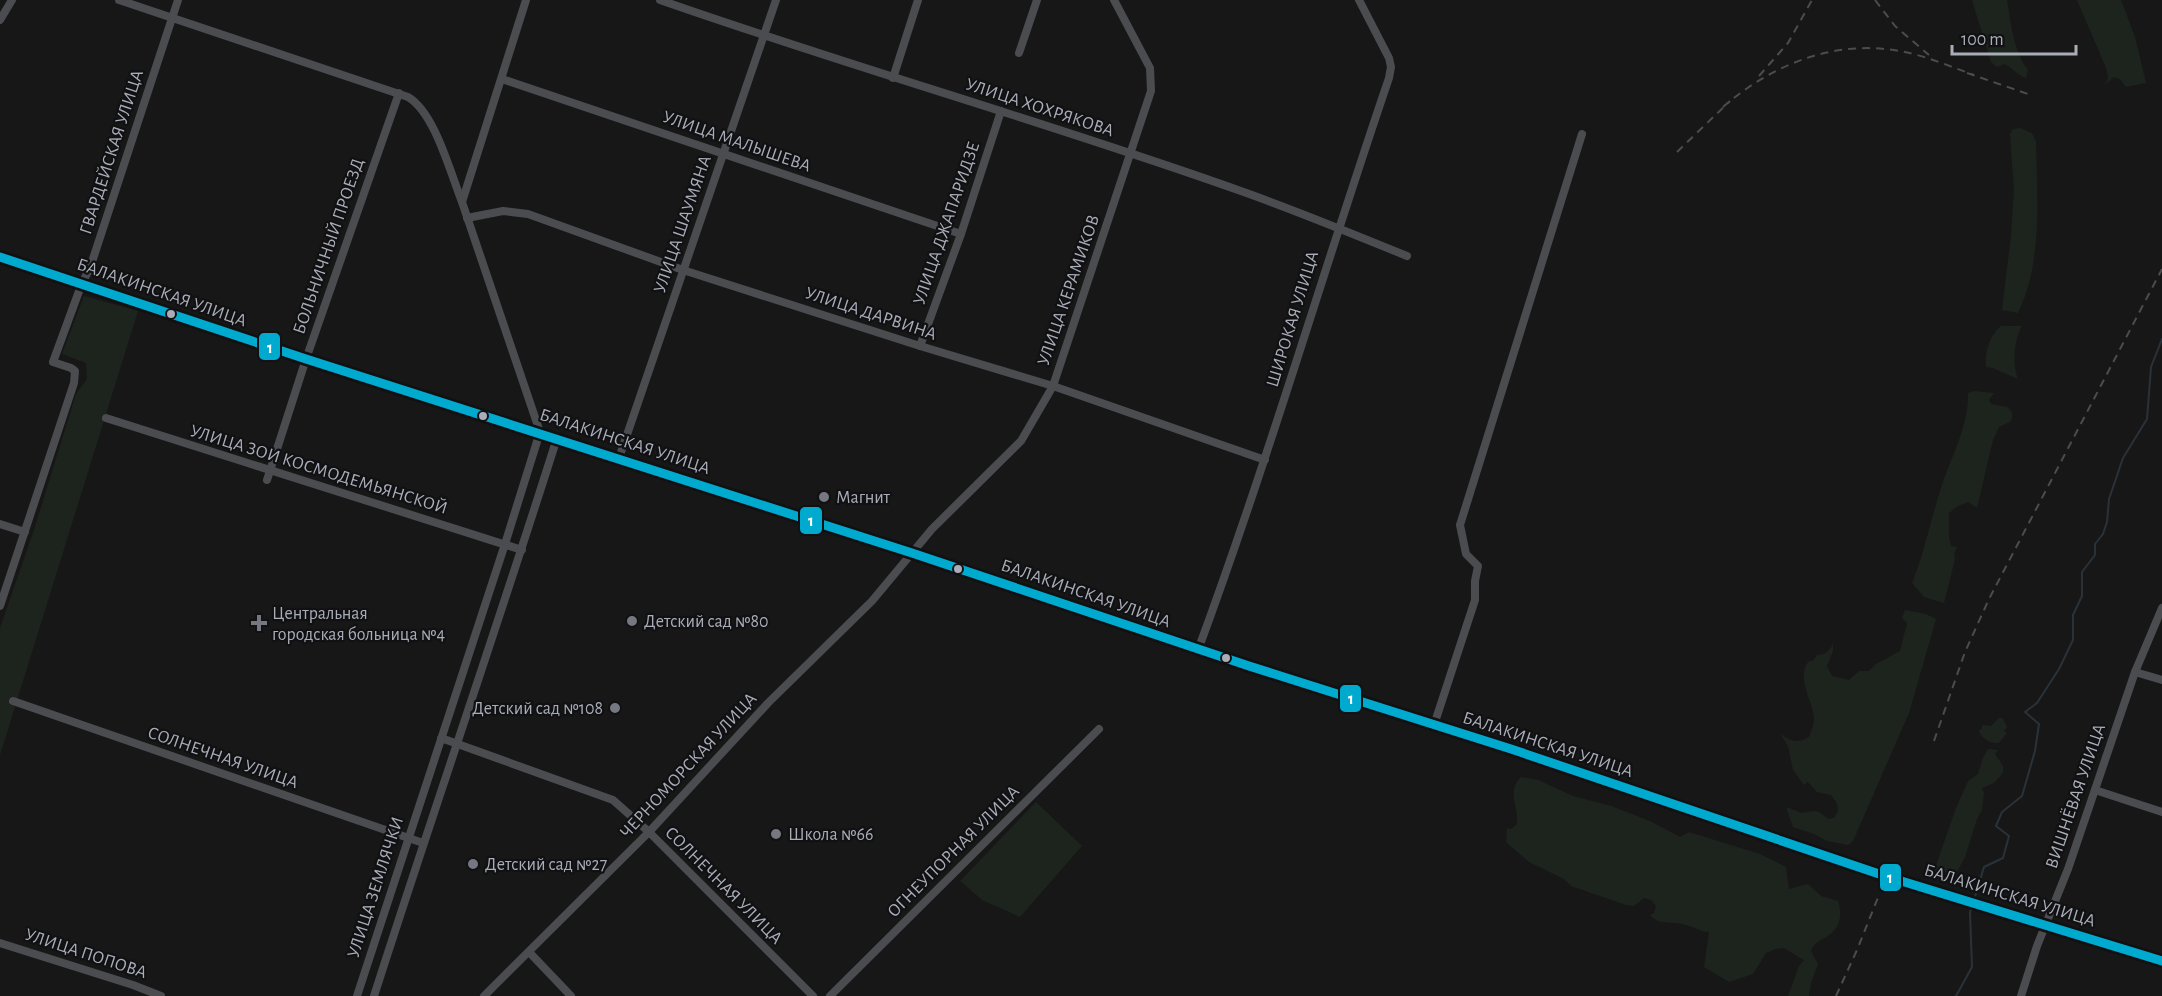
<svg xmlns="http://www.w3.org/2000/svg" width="2162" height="996" font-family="'Alegreya Sans',sans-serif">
<rect width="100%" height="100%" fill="#171717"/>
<g fill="#1d241e">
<path d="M1972,0H2007C2011,24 2013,50 2028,70L2026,78C2017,75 2012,67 2004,64L1997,67L1991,62Z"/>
<path d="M2077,0H2121L2135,37L2146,83L2126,87L2120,79L2114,77L2104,85L2108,79L2107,70Z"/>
<path d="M2020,128L2032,133L2036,142C2037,199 2043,261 2018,313L2002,310L2011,236L2014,190L2010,134L2013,129Z"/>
<path d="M84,296L138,311L0,755V628L34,530L76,394L87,379L86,363L62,354Z"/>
<path d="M2001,326H2022C2014,339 2012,364 2018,379L1993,368L1986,367C1984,353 1990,335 2001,326Z"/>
<path d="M1974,391L1994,393L1989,400L1991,404L2007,407L2012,412V418L2010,422L1999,427L1993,440L1977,508L1968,502L1958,506L1949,513V537L1951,546L1957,547L1954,554L1955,559L1944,603L1924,597L1912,583C1925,551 1931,518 1942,485C1952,455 1969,425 1968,393Z"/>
<path d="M1905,610L1926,614L1936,619L1909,713L1853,841L1848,845L1827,841L1814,834L1793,827L1786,807L1802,813L1814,811L1819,812L1828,819L1834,818C1841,808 1838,804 1831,795L1817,792L1808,782L1804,785L1793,770L1788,746L1780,733C1788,741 1798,744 1809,737C1811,731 1814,725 1814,718C1813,701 1795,677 1809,661H1813L1817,655C1826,655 1829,651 1833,644V651L1827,666L1832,676L1849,680L1859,671H1869L1876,664L1900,651L1907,623L1902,618Z"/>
<path d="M2000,717L2003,719L2007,727L2004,731L2007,733L1999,743C1991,744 1980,738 1979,730L1982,729V725L1991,726Z"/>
<path d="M1988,749L1998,750L1995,754L2003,766V773L1994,783L1982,788L1984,793L1982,810L1977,819L1965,857L1954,877C1947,871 1943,870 1933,874L1956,808L1968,781L1978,774L1983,758Z"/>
<path d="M1521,777L1538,780L1573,796L1611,806L1650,821L1680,837L1689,832L1760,854L1786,867L1789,889L1808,884L1821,896L1838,901C1842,911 1841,924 1832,933C1824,940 1815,940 1811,951L1818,964L1811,983L1809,996H1788L1799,966L1804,960L1784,948L1776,949L1766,953L1753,974L1729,982L1704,967L1709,932C1700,932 1695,927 1686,925C1674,921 1659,926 1650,915L1654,913L1656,906L1651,900L1644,898L1634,906L1626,905L1571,886L1564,879L1529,862L1506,842L1507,828L1511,829L1517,824C1519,808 1506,791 1521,777Z"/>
<path d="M1036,802L1082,846L1020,917L982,900L960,881Z"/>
</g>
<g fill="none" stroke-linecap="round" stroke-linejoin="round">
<g stroke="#2a3239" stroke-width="2">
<path d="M1974,900L1984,867L2003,858L2009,836L1996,826L2002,812L2022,796L2035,751L2039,724L2025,712L2037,703L2059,669L2073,640V615L2082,596V572L2095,555V544L2103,534L2107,522L2109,499L2123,458L2147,419L2151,367L2162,339"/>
<path d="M1956,996L1972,967L1970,913L1971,908"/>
</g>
<g stroke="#4b4c50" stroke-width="8">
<path d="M119,0L408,97C435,113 450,172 462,202"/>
<path d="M660,0C851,67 1047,122 1238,190C1295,210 1351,233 1407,256"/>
<path d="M0,20L12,0"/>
<path d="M1019,53L1037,0"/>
<path d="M893,78L918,0"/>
<path d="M502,79L961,234"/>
<path d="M467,218L503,211L528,214L683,270L920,346L1053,386L1265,460"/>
<path d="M920,346L961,234L1001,111"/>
<path d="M106,418L522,550"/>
<path d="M619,458L776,0"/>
<path d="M267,480L306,359L399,93"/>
<path d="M0,524L25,532"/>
<path d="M0,606L74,383L75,371L71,368L53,362L82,283L90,268L178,0"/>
<path d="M1198,650C1268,461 1324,268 1389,78L1391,67L1389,58L1359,0"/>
<path d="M2135,672L2162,680"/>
<path d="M13,701L423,843"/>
<path d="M1434,725L1475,600V581L1478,566L1466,554L1460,525L1582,134"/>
<path d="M441,738L613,800L649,832L813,996"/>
<path d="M2095,790L2162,812"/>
<path d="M0,943L133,985L161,996"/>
<path d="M529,952L571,996"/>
<path d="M357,996L505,544L540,432L462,202L526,0"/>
<path d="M374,996C434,809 498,625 557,438"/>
<path d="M484,996L649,832L768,703L872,601L932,529L1021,441L1053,386L1151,91L1150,68L1114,0"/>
<path d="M830,996L1099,729"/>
<path d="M2021,996L2037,946L2068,869L2135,672L2162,608"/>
</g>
<path stroke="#4a4a4e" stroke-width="12" d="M0,257L306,359L912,553L1249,666L1511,749L1885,876L2162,961"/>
<g stroke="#4b4c4f" stroke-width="2" stroke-dasharray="8 6" stroke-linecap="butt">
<path d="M1875,0L1895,26L1929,55"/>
<path d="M1967,73L2028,94"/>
<path d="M1759,76L1788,43L1812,0"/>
<path d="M1723,107C1774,63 1837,38 1905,52C1928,57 1952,67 1974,75"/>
<path d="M1677,152L1730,101"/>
<path d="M1934,741L1965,652L1989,599L2162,269"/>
<path d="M1836,996L1857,950L1879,895"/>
</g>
<g stroke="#111113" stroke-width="14">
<path id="bus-1" d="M0,257L306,359L912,553L1249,666L1511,749L1885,876L2162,961"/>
</g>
<use href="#bus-1" stroke="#00a9ce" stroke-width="9"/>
</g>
<g fill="#a8adb8" stroke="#111113" stroke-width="2">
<circle cx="171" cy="314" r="5"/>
<circle cx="483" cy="416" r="5"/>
<circle cx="958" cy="569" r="5"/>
<circle cx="1226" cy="658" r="5"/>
</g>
<g fill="#757880" stroke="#111113" stroke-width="2">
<circle cx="824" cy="497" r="6"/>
<circle cx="632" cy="621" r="6"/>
<path d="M256 614h6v6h6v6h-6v6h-6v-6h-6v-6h6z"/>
<circle cx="615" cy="708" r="6"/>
<circle cx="776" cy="834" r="6"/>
<circle cx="473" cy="864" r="6"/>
</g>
<g text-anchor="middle" stroke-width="4.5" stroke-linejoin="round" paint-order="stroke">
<g font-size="18" fill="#a8adb8" stroke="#111113">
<text transform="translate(1040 107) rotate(18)" y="6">УЛИЦА ХОХРЯКОВА</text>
<text transform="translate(737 141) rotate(19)" y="6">УЛИЦА МАЛЫШЕВА</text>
<text transform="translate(111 152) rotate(-72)" y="6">ГВАРДЕЙСКАЯ УЛИЦА</text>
<text transform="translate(946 223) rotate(-71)" y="6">УЛИЦА ДЖАПАРИДЗЕ</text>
<text transform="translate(682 224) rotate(-71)" y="6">УЛИЦА ШАУМЯНА</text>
<text transform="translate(328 246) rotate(-71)" y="6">БОЛЬНИЧНЫЙ ПРОЕЗД</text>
<text transform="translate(1068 290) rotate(-71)" y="6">УЛИЦА КЕРАМИКОВ</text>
<text transform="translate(162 292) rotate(19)" y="6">БАЛАКИНСКАЯ УЛИЦА</text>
<text transform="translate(871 313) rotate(18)" y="6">УЛИЦА ДАРВИНА</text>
<text transform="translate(1292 319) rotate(-73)" y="6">ШИРОКАЯ УЛИЦА</text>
<text transform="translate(625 441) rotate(18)" y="6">БАЛАКИНСКАЯ УЛИЦА</text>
<text transform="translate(319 469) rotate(17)" y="6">УЛИЦА ЗОИ КОСМОДЕМЬЯНСКОЙ</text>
<text transform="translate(1086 593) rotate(19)" y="6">БАЛАКИНСКАЯ УЛИЦА</text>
<text transform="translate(1548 744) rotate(18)" y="6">БАЛАКИНСКАЯ УЛИЦА</text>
<text transform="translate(223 757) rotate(19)" y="6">СОЛНЕЧНАЯ УЛИЦА</text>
<text transform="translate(688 765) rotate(-47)" y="6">ЧЕРНОМОРСКАЯ УЛИЦА</text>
<text transform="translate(2075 796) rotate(-71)" y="6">ВИШНЁВАЯ УЛИЦА</text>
<text transform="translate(953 851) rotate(-45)" y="6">ОГНЕУПОРНАЯ УЛИЦА</text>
<text transform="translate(724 885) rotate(45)" y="6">СОЛНЕЧНАЯ УЛИЦА</text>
<text transform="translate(375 887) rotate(-72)" y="6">УЛИЦА ЗЕМЛЯЧКИ</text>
<text transform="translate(2010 895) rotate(17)" y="6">БАЛАКИНСКАЯ УЛИЦА</text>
<text transform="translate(86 953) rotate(18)" y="6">УЛИЦА ПОПОВА</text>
</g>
<g font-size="18" fill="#a8adb8" stroke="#111113" text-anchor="start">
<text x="836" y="503">Магнит</text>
<text x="272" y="619">Центральная<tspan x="272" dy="21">городская больница №4</tspan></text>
<text x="644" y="627">Детский сад №80</text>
<text x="603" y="714" text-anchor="end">Детский сад №108</text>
<text x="788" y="840">Школа №66</text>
<text x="485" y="870">Детский сад №27</text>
</g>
</g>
<g stroke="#111113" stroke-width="2">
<rect x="258" y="332" width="23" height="29" rx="6" fill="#00a9ce"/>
<rect x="799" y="506" width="24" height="29" rx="6" fill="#00a9ce"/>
<rect x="1339" y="684" width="23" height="29" rx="6" fill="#00a9ce"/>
<rect x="1879" y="863" width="23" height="29" rx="6" fill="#00a9ce"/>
</g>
<g font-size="16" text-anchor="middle" font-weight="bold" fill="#fff">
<text x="270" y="353">1</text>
<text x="811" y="526">1</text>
<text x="1351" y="704">1</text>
<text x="1890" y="883">1</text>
</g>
<path d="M1952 45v9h124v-9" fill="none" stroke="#a8adb8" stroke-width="3"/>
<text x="1961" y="45" font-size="18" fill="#a8adb8" stroke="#111113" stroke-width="4.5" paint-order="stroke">100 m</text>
</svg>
